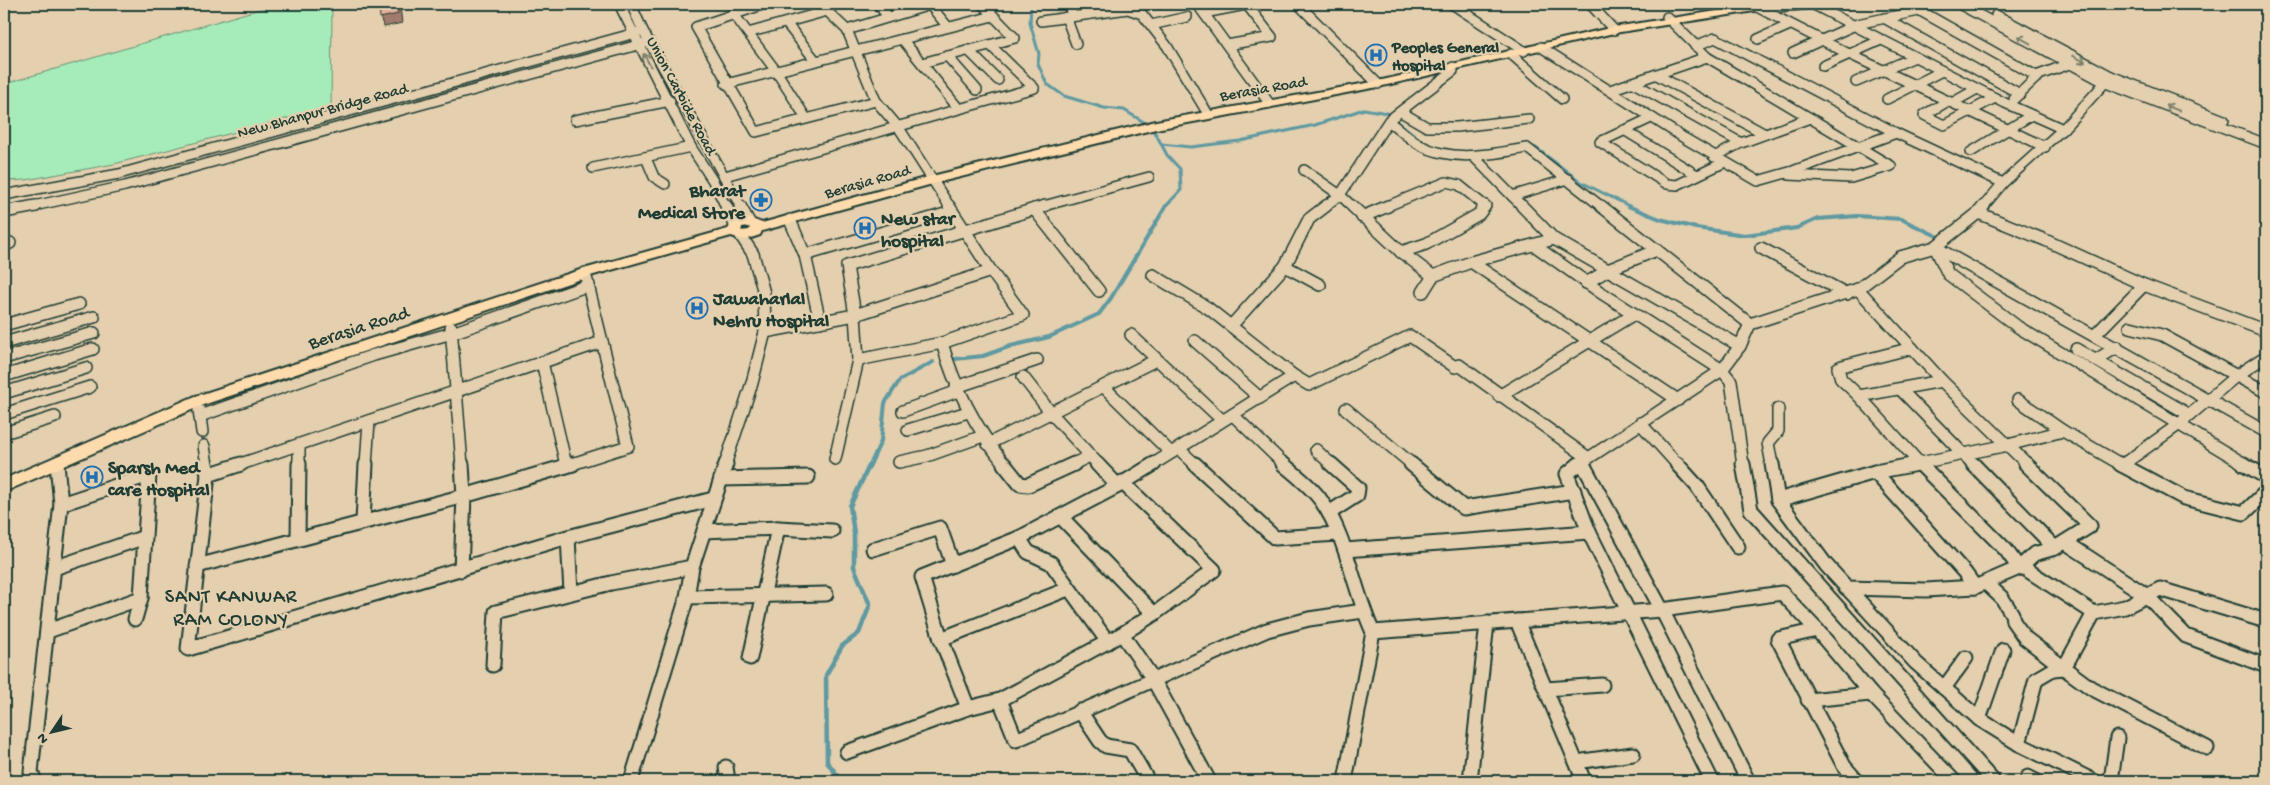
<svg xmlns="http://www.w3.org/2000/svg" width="2270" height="785" font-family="'Gochi Hand',sans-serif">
<rect width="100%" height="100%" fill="#e4cfae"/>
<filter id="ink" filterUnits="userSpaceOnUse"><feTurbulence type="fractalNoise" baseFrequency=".02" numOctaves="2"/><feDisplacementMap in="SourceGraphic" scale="10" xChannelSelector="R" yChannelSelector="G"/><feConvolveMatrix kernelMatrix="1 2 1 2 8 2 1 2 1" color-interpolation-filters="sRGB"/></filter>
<g filter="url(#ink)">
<path fill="#a6ecb9" stroke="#629476" d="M277,4H332L331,107L114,164L26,180L4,181V84Z"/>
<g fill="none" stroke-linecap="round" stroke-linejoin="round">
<g stroke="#5f99a1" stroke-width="3">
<path d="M1031,4L1030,23L1039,54L1038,64L1047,84L1064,96L1104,108L1124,110L1147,124L1156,134L1167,155L1180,169L1181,190L1165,207"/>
<path d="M1161,144L1191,147L1240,141L1315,125L1364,109L1387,113L1423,142"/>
<path d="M1529,146L1536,148L1581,182L1631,207"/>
</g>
<g stroke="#5f99a1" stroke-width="4">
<path d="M1628,206L1660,219L1696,228L1745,235L1797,228L1818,219L1857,216L1901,219L1939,237"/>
<path d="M955,359L983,356L1011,346L1049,337L1099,314L1111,298L1166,206"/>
<path d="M870,465L881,441L885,403L900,380L933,362"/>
</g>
<path stroke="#5f99a1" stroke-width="4.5" d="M842,781L827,762L826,675L842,646L859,633L870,605L854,567V533L850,506L870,464"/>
<g stroke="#1f3d34" stroke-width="12">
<g id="minor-far2">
<path d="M619,4L691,147L713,181L726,207"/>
<path d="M631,4L643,31L741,207"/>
<path d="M765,4L696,27L756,132L876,101"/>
<path d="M823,4L827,11L847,30L876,101L899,128L950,207"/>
<path d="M877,4L889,17"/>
<path d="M929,4L948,27"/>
<path d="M1068,4L1073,16"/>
<path d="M1197,4L1269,103"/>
<path d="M1298,4L1378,84"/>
<path d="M1452,4L1524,51"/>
<path d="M1590,4L1614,30"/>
<path d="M1751,4L1849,54L2045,147"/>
<path d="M1812,4L2005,103L2063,129"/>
<path d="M1908,4L2038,77"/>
<path d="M1959,4L2106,83L2266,144"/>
<path d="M1765,8L1813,4"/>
<path d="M733,13L776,71L806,118"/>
<path d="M1204,13L1251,4"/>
<path d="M1996,15L2111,76L2224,120"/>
<path d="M1066,17L1076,44"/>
<path d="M1667,17L1707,57L1891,166"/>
<path d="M1884,18L2020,94"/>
<path d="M1041,21L1128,9L1142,14L1167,46L1208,114"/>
<path d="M786,23L816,61"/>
<path d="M1857,24L1919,11"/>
<path d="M1151,25L1187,17"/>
<path d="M847,30L930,5"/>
<path d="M748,33L827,11"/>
<path d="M1758,39L1790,25"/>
<path d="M990,45L1034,88"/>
<path d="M1227,45L1272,37L1247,5"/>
<path d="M1695,46L1715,38L1896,133L2003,183"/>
<path d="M1541,47L1684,138L1758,181L1793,171L1896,133"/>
<path d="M968,50L998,80"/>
<path d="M1793,53L1853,26"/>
<path d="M1511,54L1562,99"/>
<path d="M947,56L977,90"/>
<path d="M922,63L1015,38L982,4"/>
<path d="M1823,66L1881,40"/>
<path d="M1657,75L1765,134"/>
<path d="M1632,82L1741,143"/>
<path d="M1856,82L1915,57"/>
<path d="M726,84L993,16"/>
<path d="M1610,90L1707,57"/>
<path d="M1887,99L1942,71"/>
<path d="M2014,99L2039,75L2069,64"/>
<path d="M1948,101L1924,115L1944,125L1995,98"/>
<path d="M1952,103L1977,89"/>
<path d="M959,109L1034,88"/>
<path d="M1401,112L1427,127H1457L1529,119"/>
<path d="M1651,118L1600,142L1667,184L1677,185L1723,163"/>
<path d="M575,120L670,101"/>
<path d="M1389,122C1400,129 1409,139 1420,145C1453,163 1492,154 1527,148L1602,207"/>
<path d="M1624,130L1697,175"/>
<path d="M1971,152L2030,116"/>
<path d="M1474,157L1523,207"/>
<path d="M1714,157L1741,143L1810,118"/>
<path d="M646,158L654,177L665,184"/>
<path d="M593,168L691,147"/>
<path d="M1304,170L1340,195L1353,207"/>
<path d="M1789,175L1851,178L1891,166"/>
<path d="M725,176L959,109L902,39"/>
<path d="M4,195L119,174L643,31"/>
<path d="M1512,196L1568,179"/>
<path d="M29,207L125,186L649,42"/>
<path d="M1040,207L1149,177"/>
<path d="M1324,207L1340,195L1389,120L1453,71V67"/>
<path d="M1385,207L1446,182L1459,185L1485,206L1484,207"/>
<path d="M1983,207L2003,183L2063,129L2111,76"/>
</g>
</g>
<g stroke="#1f3d34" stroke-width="14">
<g id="minor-far1">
<path d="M726,206L736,227"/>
<path d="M740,206L749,222"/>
<path d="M1352,206L1401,252L1433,276L1471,262L1554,239"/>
<path d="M1522,206L1554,239L1740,346"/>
<path d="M1601,206L1750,324"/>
<path d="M1034,209L1099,291"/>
<path d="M4,212L36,206"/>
<path d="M1978,213L2045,240L2144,285L2266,331"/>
<path d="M1362,217L1388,206"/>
<path d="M790,220L805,255L820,322"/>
<path d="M4,245L10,243"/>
<path d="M1534,245L1600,292L1722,370L1731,381L1743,465"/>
<path d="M1935,247L1948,274L2018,327L2246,465"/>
<path d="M1935,247L2266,432"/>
<path d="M1761,248L1847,294"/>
<path d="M1401,252L1426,244L1479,214L1485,206"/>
<path d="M805,255L952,212"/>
<path d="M1471,262L1678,400"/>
<path d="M1285,266L1320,285"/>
<path d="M1586,283L1610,269L1657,250"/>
<path d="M1858,289L1942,381L2028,465"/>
<path d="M1423,292L1433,276"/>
<path d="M4,325L79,304"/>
<path d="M1231,326L1285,266L1309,219L1326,206"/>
<path d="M451,327L462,465"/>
<path d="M2130,327L2162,335L2266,392"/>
<path d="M765,332L855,315L991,271"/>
<path d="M1131,335L1222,420"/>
<path d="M2095,335L2144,285"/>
<path d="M1195,341L1260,398"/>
<path d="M4,343L94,317"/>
<path d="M942,343C955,389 975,427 1005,465"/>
<path d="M1912,348L1842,366L1838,368L1841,379L1859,396L1942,381"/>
<path d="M2076,349L2190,415"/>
<path d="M4,358L94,333"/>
<path d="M858,360L942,343L1023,315L991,271L949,206"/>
<path d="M2096,360L2117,347"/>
<path d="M542,362L566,465"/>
<path d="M4,376L93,349"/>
<path d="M1294,376L1309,385L1410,336L1455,367L1459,365L1587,457"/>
<path d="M1023,377L1051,413L1099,465"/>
<path d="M956,387L1037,360"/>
<path d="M1104,387L1171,453"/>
<path d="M1901,390L1974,465"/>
<path d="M4,393L86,368"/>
<path d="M1499,396L1634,314"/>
<path d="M1859,396L1921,465"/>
<path d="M2018,400L2063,431L2122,465"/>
<path d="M1346,409L1413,465"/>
<path d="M199,410L202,432"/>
<path d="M903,411L958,391"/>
<path d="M4,414L90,387"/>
<path d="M1233,415L1285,465"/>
<path d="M200,416L374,355L452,333L589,285"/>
<path d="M1640,423L1678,465"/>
<path d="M908,430L968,412"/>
<path d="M4,433L55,417"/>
<path d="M988,444L1156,360"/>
<path d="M204,446L207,465"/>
<path d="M1179,449L1196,465"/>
<path d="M1316,450L1332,465"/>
<path d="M835,459L858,360L855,315L847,266L1045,206"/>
<path d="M57,462V465"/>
<path d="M899,462L927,456L983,436"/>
<path d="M1582,462L1584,465"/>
<path d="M238,465L602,342"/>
<path d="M299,465V445"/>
<path d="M366,465L369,421"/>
<path d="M569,465L628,446L585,273"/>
<path d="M725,465L752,383L765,332L764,293L753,254L741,236"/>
<path d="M1071,465L1090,456"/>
<path d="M1152,465L1294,376L1208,308L1153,275"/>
<path d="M1578,465L1722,370L1740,346L1750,324L1858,289L1900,257L1935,247L1978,213L1984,206"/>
<path d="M1772,465L1768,443L1778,431V409"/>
<path d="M1910,465L2008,445L2063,431"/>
<path d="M2122,465L2178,425L2236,376L2266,356"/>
</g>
</g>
<g stroke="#1f3d34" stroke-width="17">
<g id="minor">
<path d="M206,464L208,475L188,649L568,537L713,499"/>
<path d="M565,464L566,466"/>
<path d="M1004,464L1020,484L1028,485L1074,464"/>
<path d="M1097,464L1118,486"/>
<path d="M1195,464L1275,538L1338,534"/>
<path d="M1283,464C1296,475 1313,488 1322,502C1347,537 1354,592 1373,632L1345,781"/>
<path d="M1411,464L1464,508L1574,491"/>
<path d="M1579,464L1567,474L1589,532L1712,781"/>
<path d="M1583,464L1662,610L1748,781"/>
<path d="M1677,464L1697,486L1738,547"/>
<path d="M1743,464L1751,510L1993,781"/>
<path d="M1772,464L1778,500L1826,565L1916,663L1979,719L2019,744L2094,781"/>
<path d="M1920,464L2006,550L2019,568"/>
<path d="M1973,464L2055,548"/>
<path d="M2120,464L2184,498L2244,513L2266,492"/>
<path d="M2244,464L2266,477"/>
<path d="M2122,465L2124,464"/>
<path d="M1875,472L1965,573L1975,587"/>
<path d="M208,475L241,464"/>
<path d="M721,479L808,477"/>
<path d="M1778,500L1875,472L1917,464"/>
<path d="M61,504L149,475L141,598L135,619"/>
<path d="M1329,513L1357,495L1358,488L1331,464"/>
<path d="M1061,517L1154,614"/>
<path d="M363,521L366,464"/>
<path d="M704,531L778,528L832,531"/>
<path d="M568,537L571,593"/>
<path d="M298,538L299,464"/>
<path d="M1019,538L1028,552L1051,563L1108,642"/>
<path d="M2065,542L2146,595L2186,636L2266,666"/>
<path d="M873,549L940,528L953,565"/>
<path d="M1345,550L1589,532"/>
<path d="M197,566L464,496L573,464"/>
<path d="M2021,566L2094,613"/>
<path d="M54,568L145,537"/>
<path d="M461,570L464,496L462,464"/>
<path d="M1986,583L2002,598L2012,614L2013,621L2025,638L2064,668L2091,688L2207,748"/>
<path d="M1846,588L1926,590L1975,587L2019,568L2034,554L2055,548L2090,526L2026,464"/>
<path d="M687,597L826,594"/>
<path d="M1517,621L1584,781"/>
<path d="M1817,630L1778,639L1844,766L1857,781"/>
<path d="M48,631L141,598"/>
<path d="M1373,632L1662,610L1782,593L1817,630L1871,694L1954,781"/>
<path d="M1122,634L1153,679L1209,781"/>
<path d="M941,639L1068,589"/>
<path d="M750,658L778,528"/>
<path d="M493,665L496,612L611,583L692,567"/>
<path d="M1944,688L1966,658"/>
<path d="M1546,689L1602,685"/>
<path d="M1000,700L1016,740L1267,630L1309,619L1363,611"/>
<path d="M1808,700L1871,694"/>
<path d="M968,708L941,639L922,577L1019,538L1118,486L1154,464"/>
<path d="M1080,711L1100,741L1106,746L1130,750L1148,781"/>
<path d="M1979,719L2003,650"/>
<path d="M2019,744L2036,679L2053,669L2064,668L2094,613L2125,607L2160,589L2266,621"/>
<path d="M847,752L968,708L1000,700L1122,634L1154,614L1214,570L1122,482"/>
<path d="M1576,762L1633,754"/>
<path d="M726,767L728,781"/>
<path d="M2028,777L2036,781"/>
<path d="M35,781L31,772L61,504L57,464"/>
<path d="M631,781L687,597L692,567L726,464"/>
<path d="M1470,781L1487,623"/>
<path d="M2111,781L2117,738"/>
</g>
</g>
<g stroke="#1f3d34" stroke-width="4">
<path id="major" d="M1762,4H1785L1780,7L1614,33L1378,87L1156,129L936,183L762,231L760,235L745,240L731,236L590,276L203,405L4,492V479L193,397L580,270L728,229L733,221L749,218L762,223L928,177L1156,121L1378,81L1614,27ZM748,226L750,227L749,230L741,231L742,227Z"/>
</g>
<use href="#minor-far2" stroke="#e4cfae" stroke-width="9"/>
<use href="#minor-far1" stroke="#e4cfae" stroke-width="11"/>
<use href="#minor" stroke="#e4cfae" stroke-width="13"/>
<use href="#major" fill="#fedbac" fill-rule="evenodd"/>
</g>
<path fill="#a17c6c" stroke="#1f3d34" d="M397,4H399L400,6L402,23L384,27L380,18Z"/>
<path fill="#e6b19a" stroke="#1f3d34" d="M379,4H397L398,14L380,18Z"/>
<defs><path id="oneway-shaft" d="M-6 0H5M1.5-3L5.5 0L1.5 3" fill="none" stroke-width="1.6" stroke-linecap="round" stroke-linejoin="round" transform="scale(1.25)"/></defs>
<g stroke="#787f6b">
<use href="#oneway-shaft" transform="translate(2024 40) rotate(-151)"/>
<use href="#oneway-shaft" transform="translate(2079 59) rotate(28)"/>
<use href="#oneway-shaft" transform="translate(647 60) rotate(-119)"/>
<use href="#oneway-shaft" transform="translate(2172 108) rotate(-159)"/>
</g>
</g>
<defs>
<g id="hospital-ring" transform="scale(1.125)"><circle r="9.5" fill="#e4cfae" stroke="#1f6fb2" stroke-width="1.5"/><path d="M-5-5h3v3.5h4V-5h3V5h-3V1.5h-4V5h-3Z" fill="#1f6fb2"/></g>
<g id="pharmacy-ring" transform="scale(1.125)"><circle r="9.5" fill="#e4cfae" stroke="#1f6fb2" stroke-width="1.5"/><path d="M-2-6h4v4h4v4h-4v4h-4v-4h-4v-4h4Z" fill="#1f6fb2"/></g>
</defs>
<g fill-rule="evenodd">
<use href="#hospital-ring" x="1376" y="55"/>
<use href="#pharmacy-ring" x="761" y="200"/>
<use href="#hospital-ring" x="865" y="228"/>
<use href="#hospital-ring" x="697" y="308"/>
<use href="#hospital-ring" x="92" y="477"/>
</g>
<g text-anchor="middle" stroke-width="4.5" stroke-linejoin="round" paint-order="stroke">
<g font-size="16" font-weight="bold" fill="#1f3d34" stroke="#e4cfae" text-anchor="start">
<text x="1392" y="52">Peoples General<tspan x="1392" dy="18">Hospital</tspan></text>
</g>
<g font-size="16" fill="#1f3d34" stroke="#e4cfae">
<text transform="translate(1263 87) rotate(-10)" y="6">Berasia Road</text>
<text transform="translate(683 95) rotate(62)" y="6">Union Carbide Road</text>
<text transform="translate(322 109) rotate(-15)" y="6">New Bhanpur Bridge Road</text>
<text transform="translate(867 180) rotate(-16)" y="6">Berasia Road</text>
</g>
<g font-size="19" font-weight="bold" fill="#1f3d34" stroke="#e4cfae" text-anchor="start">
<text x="745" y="196" text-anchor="end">Bharat<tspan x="745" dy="22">Medical Store</tspan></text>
<text x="881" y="224">New star<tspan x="881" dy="22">hospital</tspan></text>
<text x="713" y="304">Jawaharlal<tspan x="713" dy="22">Nehru Hospital</tspan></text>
<text x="108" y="473">Sparsh Med<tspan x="108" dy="22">care Hospital</tspan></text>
</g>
<g font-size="19" fill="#1f3d34" stroke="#e4cfae">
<text transform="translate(358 326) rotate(-18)" y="7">Berasia Road</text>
</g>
<g font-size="20" letter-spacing="1" fill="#1f3d34" stroke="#e4cfae">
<text x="231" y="602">SANT KANWAR<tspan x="231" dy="23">RAM COLONY</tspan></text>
</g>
</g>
<rect width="2270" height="785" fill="none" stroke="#e4cfae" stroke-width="20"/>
<rect x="10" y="10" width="2250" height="765" fill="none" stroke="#1f3d34" stroke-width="2" filter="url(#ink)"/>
<g transform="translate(52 732) rotate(235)" stroke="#e4cfae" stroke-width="4" paint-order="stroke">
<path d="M0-4L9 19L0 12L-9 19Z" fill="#1f3d34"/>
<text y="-8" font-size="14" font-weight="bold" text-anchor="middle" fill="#1f3d34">N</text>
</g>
</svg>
